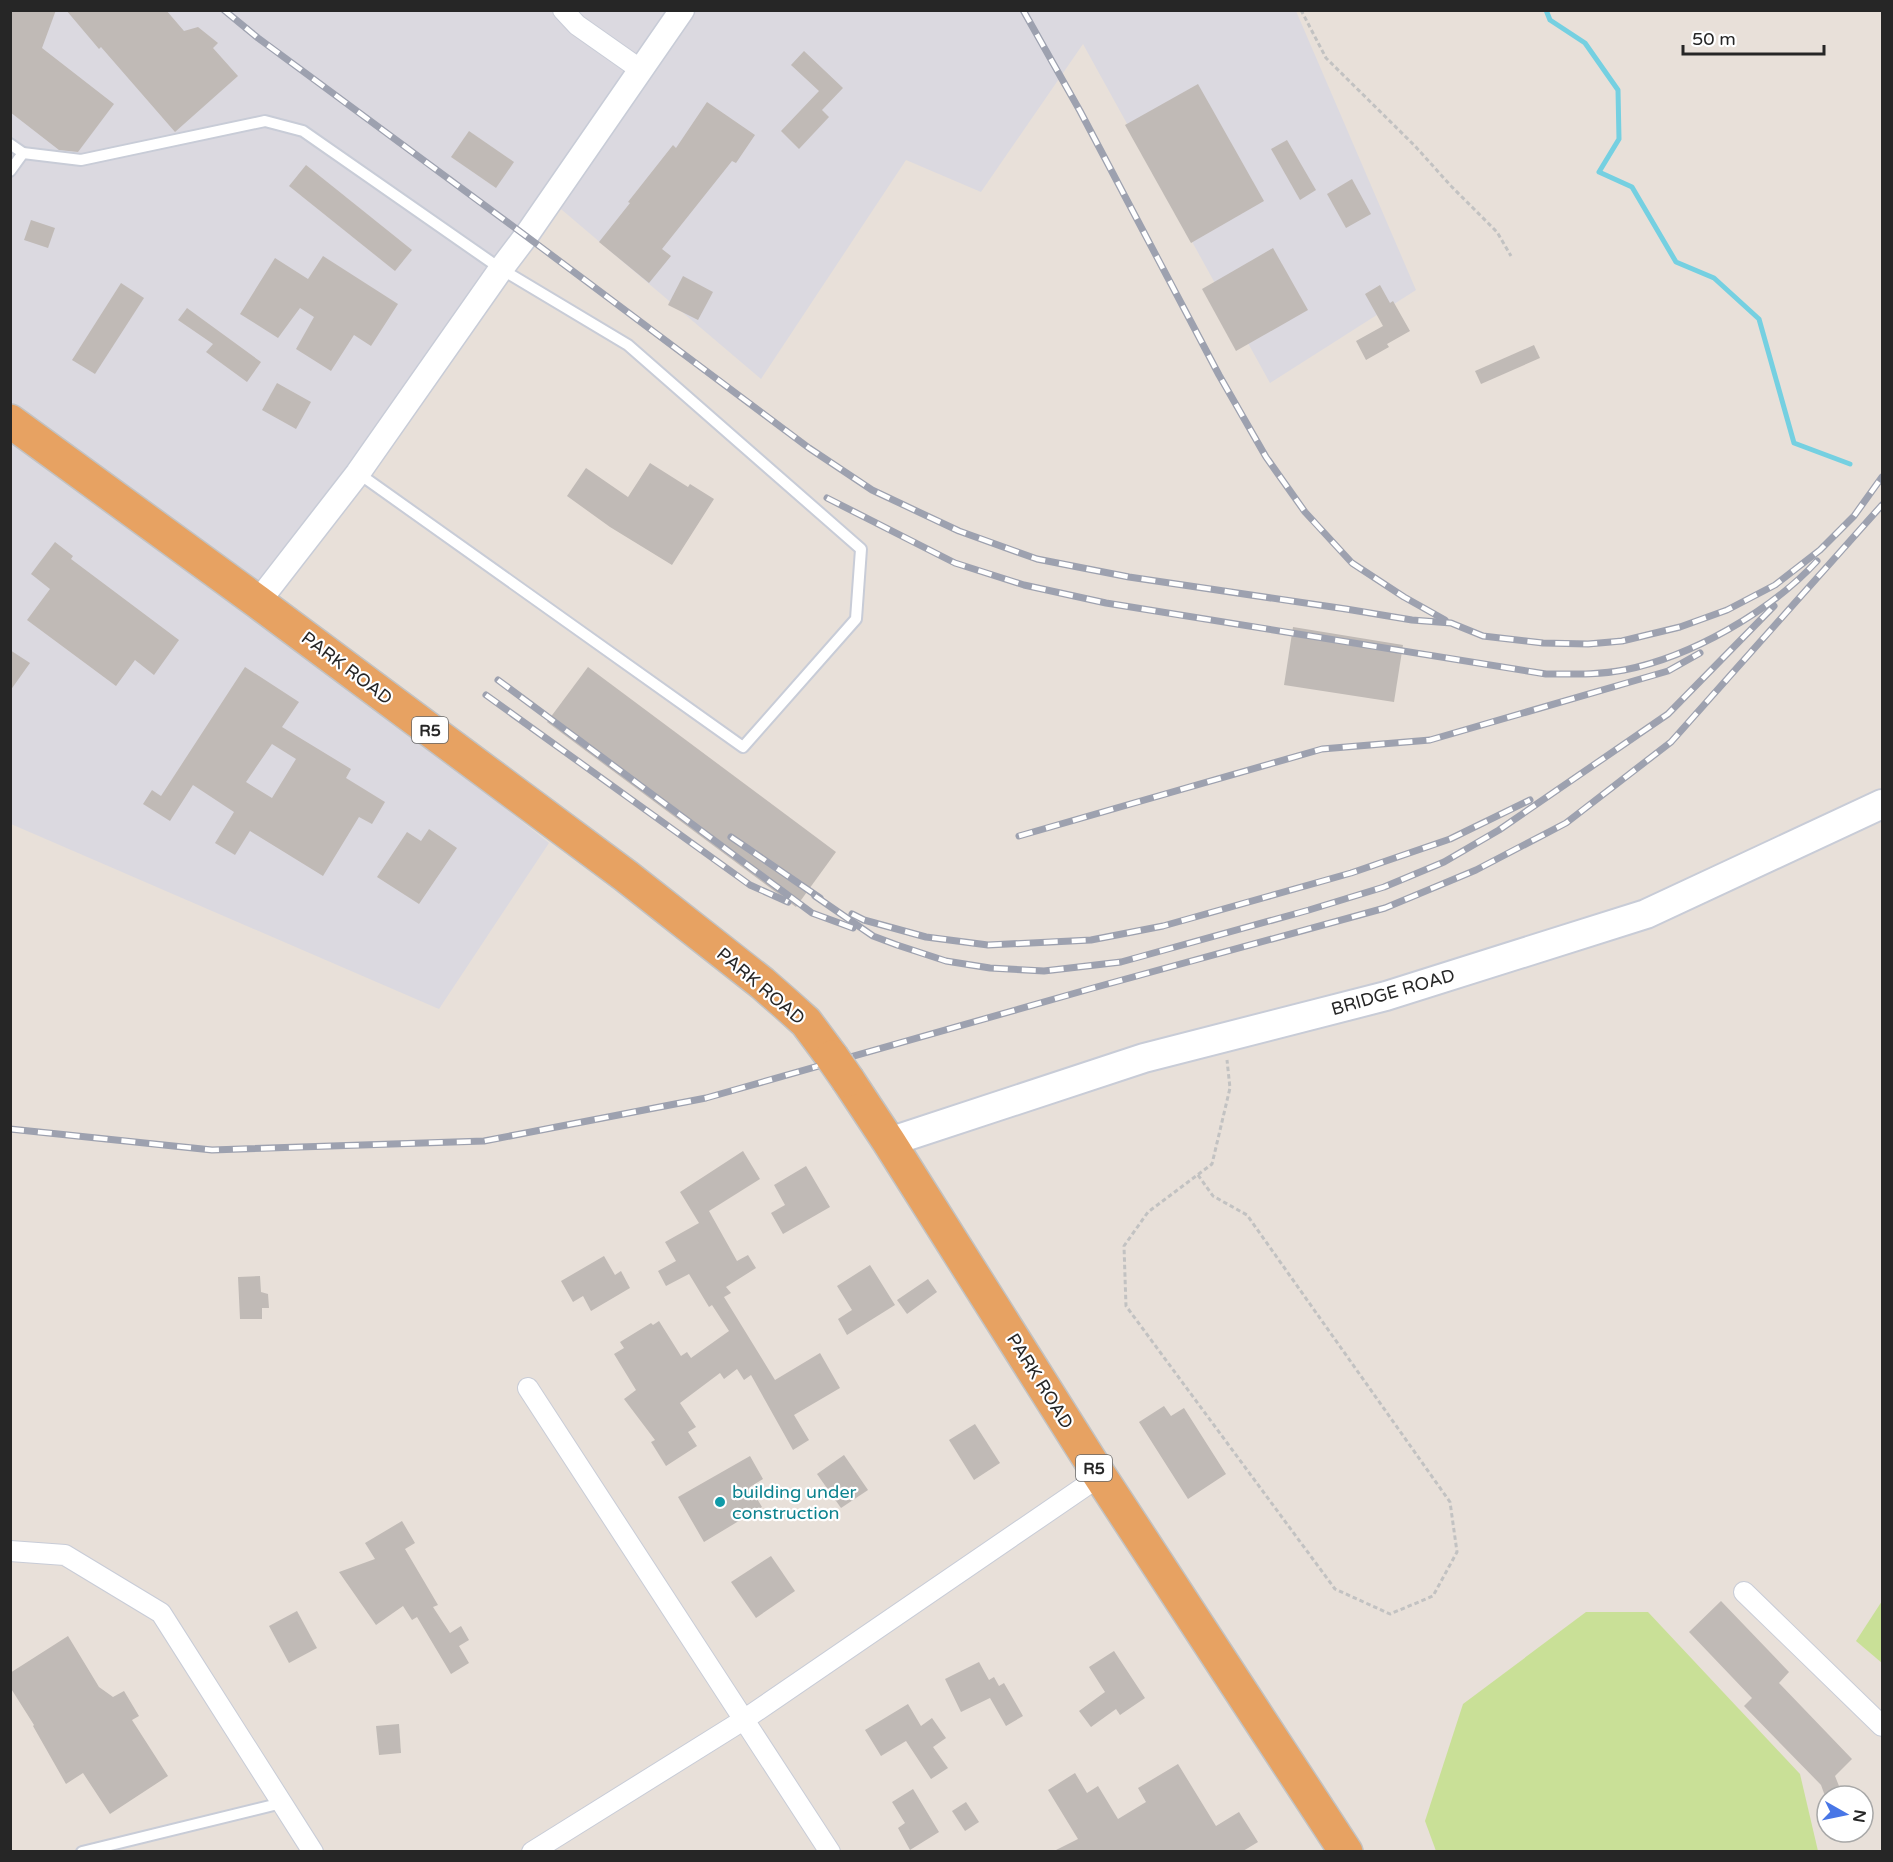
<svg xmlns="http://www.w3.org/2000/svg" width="1893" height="1862" font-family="'Varela Round',sans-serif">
<rect width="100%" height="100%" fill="#e8e0d9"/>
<path fill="#dbd9e0" d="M11,11H1296L1416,290L1270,383L1083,44L981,192L906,160L761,379L555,204L257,612L549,843L439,1009L11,824Z"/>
<g fill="#c9e097">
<path d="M1882,1601V1663L1856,1641Z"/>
<path d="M1586,1612H1648L1800,1774L1818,1851H1436L1425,1821L1463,1704Z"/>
</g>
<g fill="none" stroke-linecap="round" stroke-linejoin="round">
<path stroke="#75d0e1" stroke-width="5" d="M1546,10L1550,20L1585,43L1618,90L1619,139L1599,172L1632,187L1676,262L1714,278L1759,319L1794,443L1850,464"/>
</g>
<g fill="#c0bab6" fill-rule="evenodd">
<path d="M10,10H56L42,48L114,104L78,152L59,150L10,112Z"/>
<path d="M66,10H166L184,31L198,27L218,43L213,48L238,76L175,132L101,47L99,49Z"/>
<path d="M804,51L843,88L822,110L829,117L799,149L781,131L819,91L791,65Z"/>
<path d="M1198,84L1264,201L1191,243L1125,125Z"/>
<path d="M707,102L755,135L736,163L732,161L662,249L671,256L649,283L599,242L630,203L628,202L673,145L676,148Z"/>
<path d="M469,131L514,162L496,188L451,157Z"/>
<path d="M1287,140L1316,190L1300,200L1271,149Z"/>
<path d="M306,165L412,250L395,271L289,186Z"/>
<path d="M1352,179L1371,214L1346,228L1327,194Z"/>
<path d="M31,220L55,228L48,248L24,240Z"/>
<path d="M1273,248L1308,310L1236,351L1202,289Z"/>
<path d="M323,256L398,304L371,346L354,335L331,371L296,349L314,317L300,308L278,338L240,314L275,258L308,279Z"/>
<path d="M683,276L713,292L698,320L668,305Z"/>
<path d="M121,283L144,298L95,374L72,360Z"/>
<path d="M1380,285L1390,303L1393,301L1410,331L1387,344L1389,347L1366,360L1356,341L1383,326L1365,294Z"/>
<path d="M187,308L261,362L247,382L206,352L213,344L178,320Z"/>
<path d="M1534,345L1540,358L1481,384L1475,371Z"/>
<path d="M277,383L311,402L296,429L262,410Z"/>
<path d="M650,463L688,487L690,484L714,499L672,565L610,527L567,496L586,468L628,497Z"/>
<path d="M55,542L73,556L71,559L179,640L154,675L135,660L116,686L27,620L50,589L31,574Z"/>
<path d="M1293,627L1403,645L1394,702L1284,685Z"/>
<path d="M10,650L30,663L10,691Z"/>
<path d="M245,667L299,702L282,727L351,769L346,778L385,802L372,824L359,817L323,876L250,831L235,855L215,843L234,812L193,785L170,821L143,804L152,790L161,796ZM272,744L296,759L272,798L246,782Z"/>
<path d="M588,667L836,852L796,907L547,722Z"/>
<path d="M429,829L457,848L419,904L377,877L407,832L421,841Z"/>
<path d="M743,1151L760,1179L709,1211L737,1261L748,1255L756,1268L726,1287L731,1293L724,1297L775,1380L820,1353L840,1388L794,1415L809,1440L793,1450L751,1375L744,1380L737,1369L724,1379L720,1373L680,1403L696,1427L688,1432L697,1446L666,1466L651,1442L655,1440L624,1399L636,1390L614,1354L624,1348L620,1342L651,1323L653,1325L659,1321L681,1356L687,1352L691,1358L729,1331L712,1305L709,1307L689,1274L666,1286L658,1271L676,1261L665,1242L699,1223L680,1192Z"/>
<path d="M806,1166L830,1207L783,1234L771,1213L785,1205L774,1185Z"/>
<path d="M604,1256L615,1275L621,1271L630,1288L591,1311L583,1296L573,1302L561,1281Z"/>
<path d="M870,1265L895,1305L847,1335L838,1319L852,1310L837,1286Z"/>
<path d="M260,1276L261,1292L268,1294L269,1308H262V1319H240L238,1277Z"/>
<path d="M928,1279L937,1292L907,1314L897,1300Z"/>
<path d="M1164,1406L1171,1416L1184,1408L1226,1474L1188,1499L1139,1422Z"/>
<path d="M975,1424L1000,1463L974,1480L949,1440Z"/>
<path d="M844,1455L868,1490L841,1508L817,1474Z"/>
<path d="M750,1456L763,1479L750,1487L762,1507L704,1542L678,1497Z"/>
<path d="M402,1521L415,1543L405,1549L438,1605L433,1607L450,1633L461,1626L469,1640L459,1646L469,1663L451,1674L417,1617L412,1620L403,1606L376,1625L339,1572L375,1559L365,1543Z"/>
<path d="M771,1556L795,1591L756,1618L731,1582Z"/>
<path d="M1721,1601L1789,1672L1779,1683L1852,1759L1835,1776L1843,1796H1825L1821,1785L1744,1706L1752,1698L1689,1632Z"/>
<path d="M297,1611L317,1648L289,1663L269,1626Z"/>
<path d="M68,1636L99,1687L113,1697L124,1691L139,1716L132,1720L168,1776L110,1814L83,1773L66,1784L33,1726L34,1725L10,1687V1673Z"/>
<path d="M1114,1651L1145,1698L1120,1715L1116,1709L1091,1727L1079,1711L1105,1692L1089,1667Z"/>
<path d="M979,1662L989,1680L994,1677L999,1686L1004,1683L1023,1716L1006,1726L990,1698L961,1712L945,1679Z"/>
<path d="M908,1704L921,1726L932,1718L946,1738L933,1747L948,1768L931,1779L906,1741L881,1756L865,1730Z"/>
<path d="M399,1724L401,1753L379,1755L376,1726Z"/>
<path d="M1178,1764L1216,1826L1239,1812L1258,1842L1243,1851H1054L1078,1839L1048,1790L1075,1773L1087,1793L1098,1786L1118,1819L1146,1802L1138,1788Z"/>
<path d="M913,1789L939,1832L910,1850L898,1828L905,1823L892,1802Z"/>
<path d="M966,1802L979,1822L965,1831L952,1811Z"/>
</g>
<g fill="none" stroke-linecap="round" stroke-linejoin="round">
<g stroke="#c8ccd7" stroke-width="14">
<g id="service">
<path d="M10,144L23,153L81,160L265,121L303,131L501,269L628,345L861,549L856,619L743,747L358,473"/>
<path d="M10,171L23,153"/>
<path d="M82,1852L282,1803"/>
</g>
</g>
<g stroke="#c8ccd7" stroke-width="22">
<g id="minor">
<path d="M563,10L577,25L641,70"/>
<path d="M528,1388L830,1852"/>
<path d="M10,1551L65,1555L161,1613L313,1852"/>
<path d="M1744,1592L1882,1726"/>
<path d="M532,1852L745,1719L1100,1476"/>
</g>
</g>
<g stroke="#c8ccd7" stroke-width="27">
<path id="tertiary" d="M258,602L358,473L501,269L526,236L682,10"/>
</g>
<g stroke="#c8ccd7" stroke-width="32">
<path id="secondary" d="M889,1142L1144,1058L1386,996L1646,914L1882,804"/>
</g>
<g stroke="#c2c2c2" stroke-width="36">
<g id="trunk">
<path d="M10,421L258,602L626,876L762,983L786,1004L806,1022L832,1057"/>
<path d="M848,1080L889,1142L1100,1476L1346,1852"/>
</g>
</g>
<g stroke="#c2c2c2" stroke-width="3" stroke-dasharray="4.5 3" stroke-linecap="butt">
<path d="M1301,10L1326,58L1415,146L1451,186L1497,232L1511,256"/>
<path d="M1198,1175L1213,1196L1247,1215L1450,1502L1457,1552L1433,1596L1390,1614L1335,1589L1126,1306L1124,1246L1148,1212L1212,1164L1230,1088L1227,1060"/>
</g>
<use href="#service" stroke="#fff" stroke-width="10"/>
<use href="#minor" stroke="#fff" stroke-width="20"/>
<use href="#tertiary" stroke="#fff" stroke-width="24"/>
<use href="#secondary" stroke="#fff" stroke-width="28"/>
<use href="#trunk" stroke="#e7a262" stroke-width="33"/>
<g stroke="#9da1af" stroke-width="7">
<g id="rail">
<path d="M224,10L258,38L526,236L809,448L872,490L959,531L1037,559L1129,577L1346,609L1412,620L1451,623L1483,636L1543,643L1588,644L1622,641L1680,627L1727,610L1775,585L1820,550L1854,516L1882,477"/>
<path d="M1023,10L1080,111L1219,375L1266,457L1305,512L1352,563L1404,597L1445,620"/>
<path d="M827,498L955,563L1024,585L1106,603L1546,674C1572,674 1598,675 1624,670C1691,657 1771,611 1817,561"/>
<path d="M498,680L812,913L853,928"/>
<path d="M486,695L750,885L788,902"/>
<path d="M1019,836L1322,749L1430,740L1668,671L1700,653"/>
<path d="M731,837L820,898"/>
<path d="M815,896L873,936L897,945L946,961L990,968L1044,971L1121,962L1309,910L1384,887L1444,862L1499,830L1668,714L1774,606"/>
<path d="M852,914L864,920L926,937L988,945L1091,940L1163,926L1351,873L1450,839L1530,800"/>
<path d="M10,1129L212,1150L484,1141L706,1098L1093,988L1385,908L1476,870L1566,823L1671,742L1882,505"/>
</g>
</g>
<use href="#rail" stroke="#fff" stroke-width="4.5" stroke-dasharray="14" stroke-linecap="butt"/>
<g stroke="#c2c2c2" stroke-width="36" stroke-linecap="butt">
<path id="trunk-bridge" d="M832,1057L848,1080"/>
</g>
<use href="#trunk-bridge" stroke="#e7a262" stroke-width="33"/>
</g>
<circle fill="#0f9aa8" stroke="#fff" stroke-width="2" cx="720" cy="1502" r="6"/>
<g text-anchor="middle" stroke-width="4.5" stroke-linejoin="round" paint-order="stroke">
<g fill="#fff" stroke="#676767" stroke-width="1.5">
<rect x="412" y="717" width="36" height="26" rx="4.5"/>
<rect x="1076" y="1455" width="36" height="26" rx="4.5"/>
</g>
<g font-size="16" font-weight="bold" fill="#262626">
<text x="430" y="736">R5</text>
<text x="1094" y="1474">R5</text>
</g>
<g font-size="18" fill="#262626" stroke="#fff">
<text transform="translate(347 668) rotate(37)" y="6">PARK ROAD</text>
<text transform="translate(761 986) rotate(40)" y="6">PARK ROAD</text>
<text transform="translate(1393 992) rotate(-16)" y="6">BRIDGE ROAD</text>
<text transform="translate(1040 1381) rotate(58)" y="6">PARK ROAD</text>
</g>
<g font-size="18" fill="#0d838f" stroke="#fff" text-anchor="start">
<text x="732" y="1498">building under<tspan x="732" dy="21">construction</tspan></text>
</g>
</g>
<rect width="1893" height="1862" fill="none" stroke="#262626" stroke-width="24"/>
<g transform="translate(1845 1814) rotate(99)"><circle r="28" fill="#ffffff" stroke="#a8a8a8" stroke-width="1.5"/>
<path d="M0-4.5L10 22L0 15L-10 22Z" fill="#4876e6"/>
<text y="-9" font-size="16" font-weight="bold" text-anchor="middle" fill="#262626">N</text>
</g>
<path d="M1683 45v9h141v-9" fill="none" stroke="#262626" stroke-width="3"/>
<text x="1692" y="45" font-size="18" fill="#262626" stroke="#ffffff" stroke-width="4.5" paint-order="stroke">50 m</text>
</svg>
